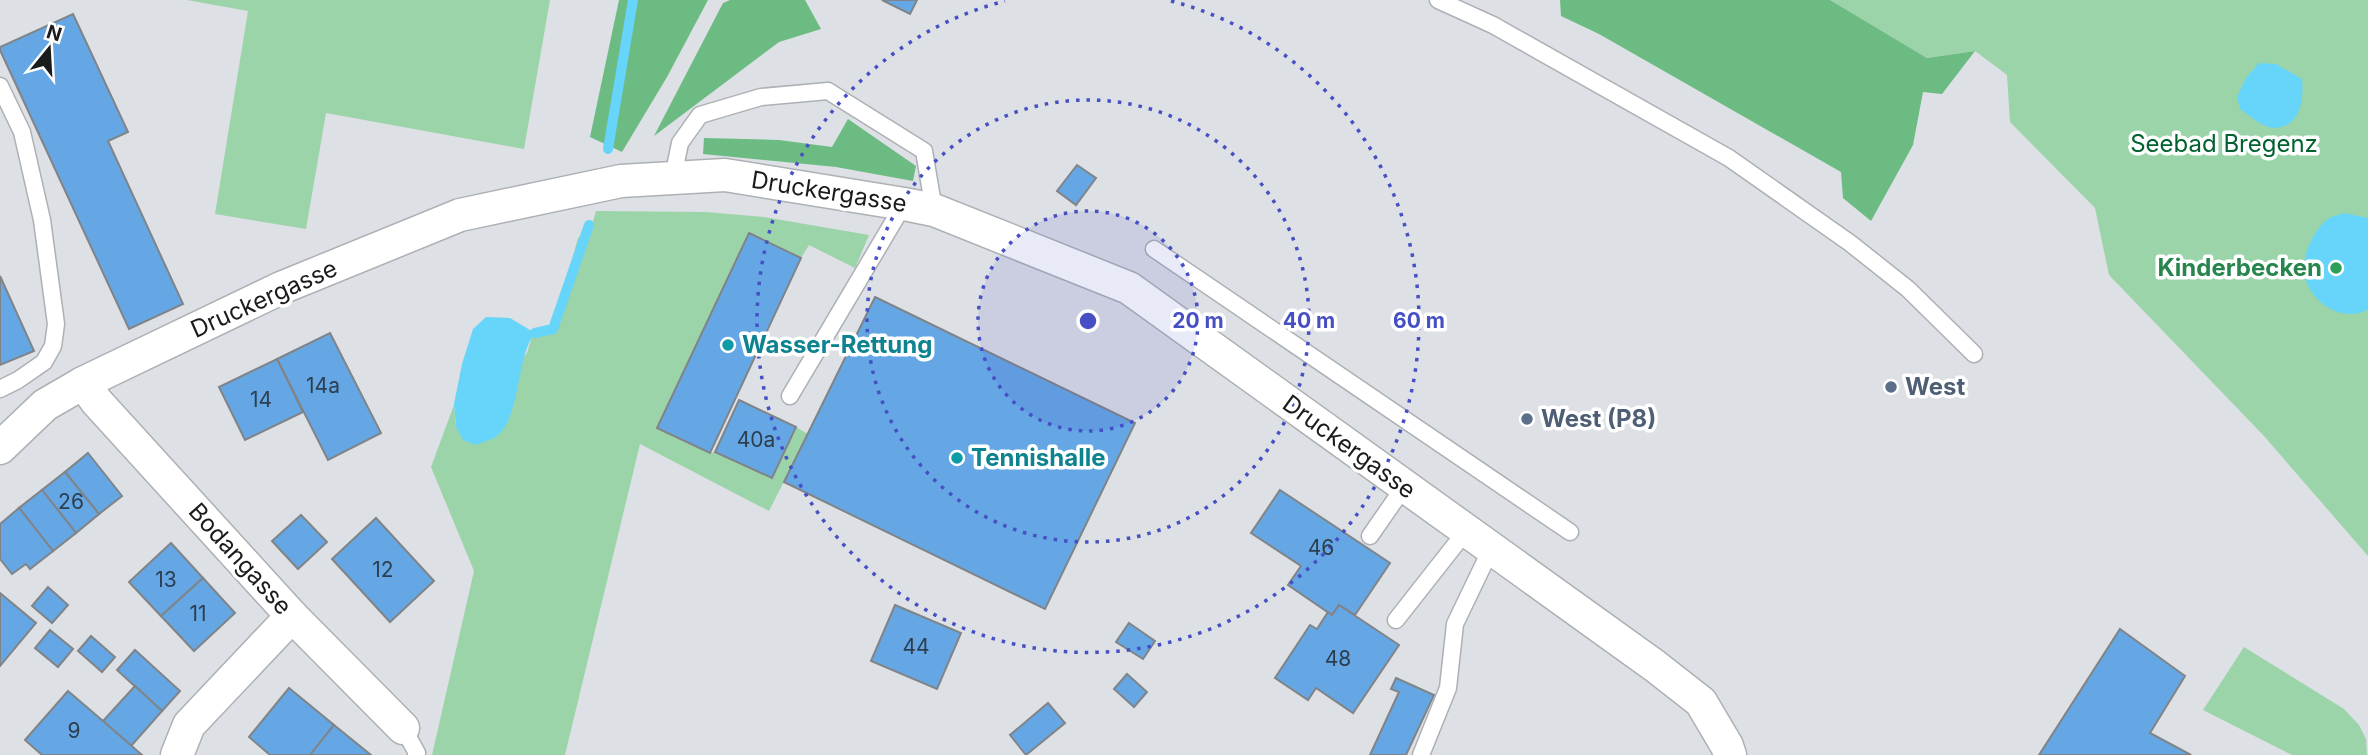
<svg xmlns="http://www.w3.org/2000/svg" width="2368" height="755" font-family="Inter,sans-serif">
<rect width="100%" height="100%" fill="#dde0e4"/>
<g fill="#9cd4aa">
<path d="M187,0H550L524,149L326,113L306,229L215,214L248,11Z"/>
<path d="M1830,0H2368V556L2264,436L2109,275L2095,208L2010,122L2007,75L1975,51L1927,58Z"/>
<path d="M596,211L706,212L764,217L869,235L855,268L809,245L801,258L749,233L709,453L715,452L772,478L796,427L808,434L769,511L640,444L565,755H432L474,571L431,467L454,405L456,427L527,353L532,336L535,333L553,329L578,238L590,231Z"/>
<path d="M2244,647L2344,709L2359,725L2366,739L2367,755H2292L2203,710Z"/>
</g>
<g fill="#6cbb83">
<path d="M619,0H708L667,77L622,152L590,137Z"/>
<path d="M730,0H805L821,29L779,42L654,136L723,3Z"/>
<path d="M1560,0H1830L1927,58L1975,51L1942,94L1923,92L1913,145L1871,221L1843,198L1841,172L1599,34L1561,16Z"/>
<path d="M848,119L916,166L913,181L836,167L703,154L704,138L779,140L832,147Z"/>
</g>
<g fill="#66d5f9">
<path d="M2259,63L2276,64L2302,79C2304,98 2301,127 2275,128C2263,128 2250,116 2240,109L2237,97L2246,78Z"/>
<path d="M2344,213L2368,218V309C2363,313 2359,313 2353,314C2330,315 2307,296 2304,272C2302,255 2314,229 2328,219C2332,216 2339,215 2344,213Z"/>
<path d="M486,317L510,318L535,333C516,356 521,417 497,436C492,440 482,442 476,445L463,440L456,427L454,404L462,364L473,329Z"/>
</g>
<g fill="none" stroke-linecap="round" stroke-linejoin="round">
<g stroke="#66d5f9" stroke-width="10">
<path d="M608,149L633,0"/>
<path d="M535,333L553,329L589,225"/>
</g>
</g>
<g fill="#65a7e5" stroke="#808487" stroke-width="2">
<path d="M882,0H917L910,14Z"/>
<path d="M73,14L128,132L108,141L183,304L129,329L0,50V47Z"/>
<path d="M1077,165L1096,178L1076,205L1057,191Z"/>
<path d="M749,233L801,258L710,453L657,428Z"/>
<path d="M0,276L34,351L0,365Z"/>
<path d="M875,297L1135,423L1045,609L784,482Z"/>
<path d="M330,333L381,433L328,460L277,359Z"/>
<path d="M277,359L303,412L245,440L219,387Z"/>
<path d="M739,400L796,427L772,478L715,452Z"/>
<path d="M88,453L122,496L99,514L65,472Z"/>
<path d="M65,472L99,514L76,533L42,490Z"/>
<path d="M42,490L76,533L53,551L19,508Z"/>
<path d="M1280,490L1390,563L1355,615L1339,605L1332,615L1288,585L1301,566L1251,533Z"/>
<path d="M19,508L53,551L30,569L26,564L12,574L0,559V524Z"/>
<path d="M301,515L327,542L298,569L272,541Z"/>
<path d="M376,518L434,581L390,622L332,559Z"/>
<path d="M171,543L203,578L161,616L129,582Z"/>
<path d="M203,578L235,613L194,651L161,616Z"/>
<path d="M48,587L68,605L52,623L32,606Z"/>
<path d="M0,593L36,623L0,666Z"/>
<path d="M895,605L961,633L937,689L871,661Z"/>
<path d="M1339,605L1399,645L1353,713L1316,688L1308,700L1275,678L1310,625L1317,629L1328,612L1332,615Z"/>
<path d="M1129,623L1155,641L1143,659L1116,642Z"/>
<path d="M2120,629L2185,676L2150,733L2191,755H2039Z"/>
<path d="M50,630L73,649L58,667L35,648Z"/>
<path d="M91,636L115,657L102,672L78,651Z"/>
<path d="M135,650L180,691L162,711L117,670Z"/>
<path d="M1127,674L1147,692L1134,707L1114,689Z"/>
<path d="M1396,678L1434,695L1406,755H1370L1399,692L1391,689Z"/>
<path d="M135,686L162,711L131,746L103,721Z"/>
<path d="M289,688L334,725L310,755H270L249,737Z"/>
<path d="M68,691L103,721L142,755H42L25,740Z"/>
<path d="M1048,703L1065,723L1026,755L1010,735Z"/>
<path d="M334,725L371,755H310Z"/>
</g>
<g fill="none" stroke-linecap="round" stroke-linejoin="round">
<g stroke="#adb0b4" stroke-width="19">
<g id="service">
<path d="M1438,0L1493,25L1729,158L1850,243L1908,289L1974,354"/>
<path d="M0,86L22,132L42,220L56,324L53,346L44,362L18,380L0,389"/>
<path d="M673,177L680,143L700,115L761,97L828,91L924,151L934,210"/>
<path d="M1154,249L1570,532"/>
<path d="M790,396L904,204"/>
<path d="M1370,536L1404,487"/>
<path d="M1396,620L1466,531"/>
<path d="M403,728L417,753L416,755"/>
<path d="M1421,755L1448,688L1455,624L1491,549"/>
</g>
</g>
<g stroke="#adb0b4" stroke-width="35">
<g id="minor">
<path d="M83,383L97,402L292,616L403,728"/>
<path d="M0,448L45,405L83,383L281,288L460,215L621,181L725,175L904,204L934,210L1129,288L1655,666L1701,702L1727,746L1730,755"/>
<path d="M177,755L189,725L292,616"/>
</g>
</g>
<use href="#service" stroke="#fff" stroke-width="16"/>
<use href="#minor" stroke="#fff" stroke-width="32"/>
</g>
<circle cx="1088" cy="321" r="110" fill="#464fc3" fill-opacity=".12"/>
<g fill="none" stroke="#464fc3" stroke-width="3.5" stroke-dasharray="3.5 7">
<circle cx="1088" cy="321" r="110"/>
<circle cx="1088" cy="321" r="221"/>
<path d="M1171 1A331 331 0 1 1 1005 1"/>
</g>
<circle fill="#2e9e5b" stroke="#fff" stroke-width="2.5" cx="2336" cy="268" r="7"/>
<g fill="#0f9aa8" stroke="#fff" stroke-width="2.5">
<circle cx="728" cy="345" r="7"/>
<circle cx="957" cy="458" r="7"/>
</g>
<g fill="#5c6f8a" stroke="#fff" stroke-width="2.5">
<circle cx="1891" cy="387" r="7"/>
<circle cx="1527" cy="419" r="7"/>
</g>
<g text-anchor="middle" stroke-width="7" stroke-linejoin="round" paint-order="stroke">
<g font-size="21" fill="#2d3e4f">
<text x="323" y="393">14a</text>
<text x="261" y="407">14</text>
<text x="756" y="447">40a</text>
<text x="71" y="509">26</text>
<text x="1321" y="555">46</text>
<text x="383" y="577">12</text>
<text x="166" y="587">13</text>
<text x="198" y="621">11</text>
<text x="916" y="654">44</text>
<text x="1338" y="666">48</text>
<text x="74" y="738">9</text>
</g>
<g font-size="24" fill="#026330" stroke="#fff">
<text x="2224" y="152">Seebad Bregenz</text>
</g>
<g font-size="24" fill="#1a1b1d" stroke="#fff">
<text transform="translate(829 192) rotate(9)" y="8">Druckergasse</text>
<text transform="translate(264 299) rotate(-24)" y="8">Druckergasse</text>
<text transform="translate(1349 447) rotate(36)" y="8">Druckergasse</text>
<text transform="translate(240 559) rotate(48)" y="8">Bodangasse</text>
</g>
<g font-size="24" font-weight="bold" fill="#27864d" stroke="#fff" text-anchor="end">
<text x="2322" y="276">Kinderbecken</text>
</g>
<g font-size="24" font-weight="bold" fill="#0d838f" stroke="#fff" text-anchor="start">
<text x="742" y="353">Wasser-Rettung</text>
<text x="971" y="466">Tennishalle</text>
</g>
<g font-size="24" font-weight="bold" fill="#4e5e75" stroke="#fff" text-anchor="start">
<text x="1905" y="395">West</text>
<text x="1541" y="427">West (P8)</text>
</g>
</g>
<circle cx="1088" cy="321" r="10" fill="#464fc3" stroke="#fff" stroke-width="3.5"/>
<g font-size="21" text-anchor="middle" font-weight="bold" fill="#464fc3" stroke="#fff" stroke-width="7" stroke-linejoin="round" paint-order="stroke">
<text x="1198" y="328">20 m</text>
<text x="1309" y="328">40 m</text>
<text x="1419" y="328">60 m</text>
</g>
<g transform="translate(49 49) rotate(18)" stroke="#ffffff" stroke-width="5" paint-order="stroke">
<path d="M0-5L12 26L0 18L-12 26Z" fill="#1a1b1d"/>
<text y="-10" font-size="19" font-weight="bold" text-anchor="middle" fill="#1a1b1d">N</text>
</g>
</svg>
